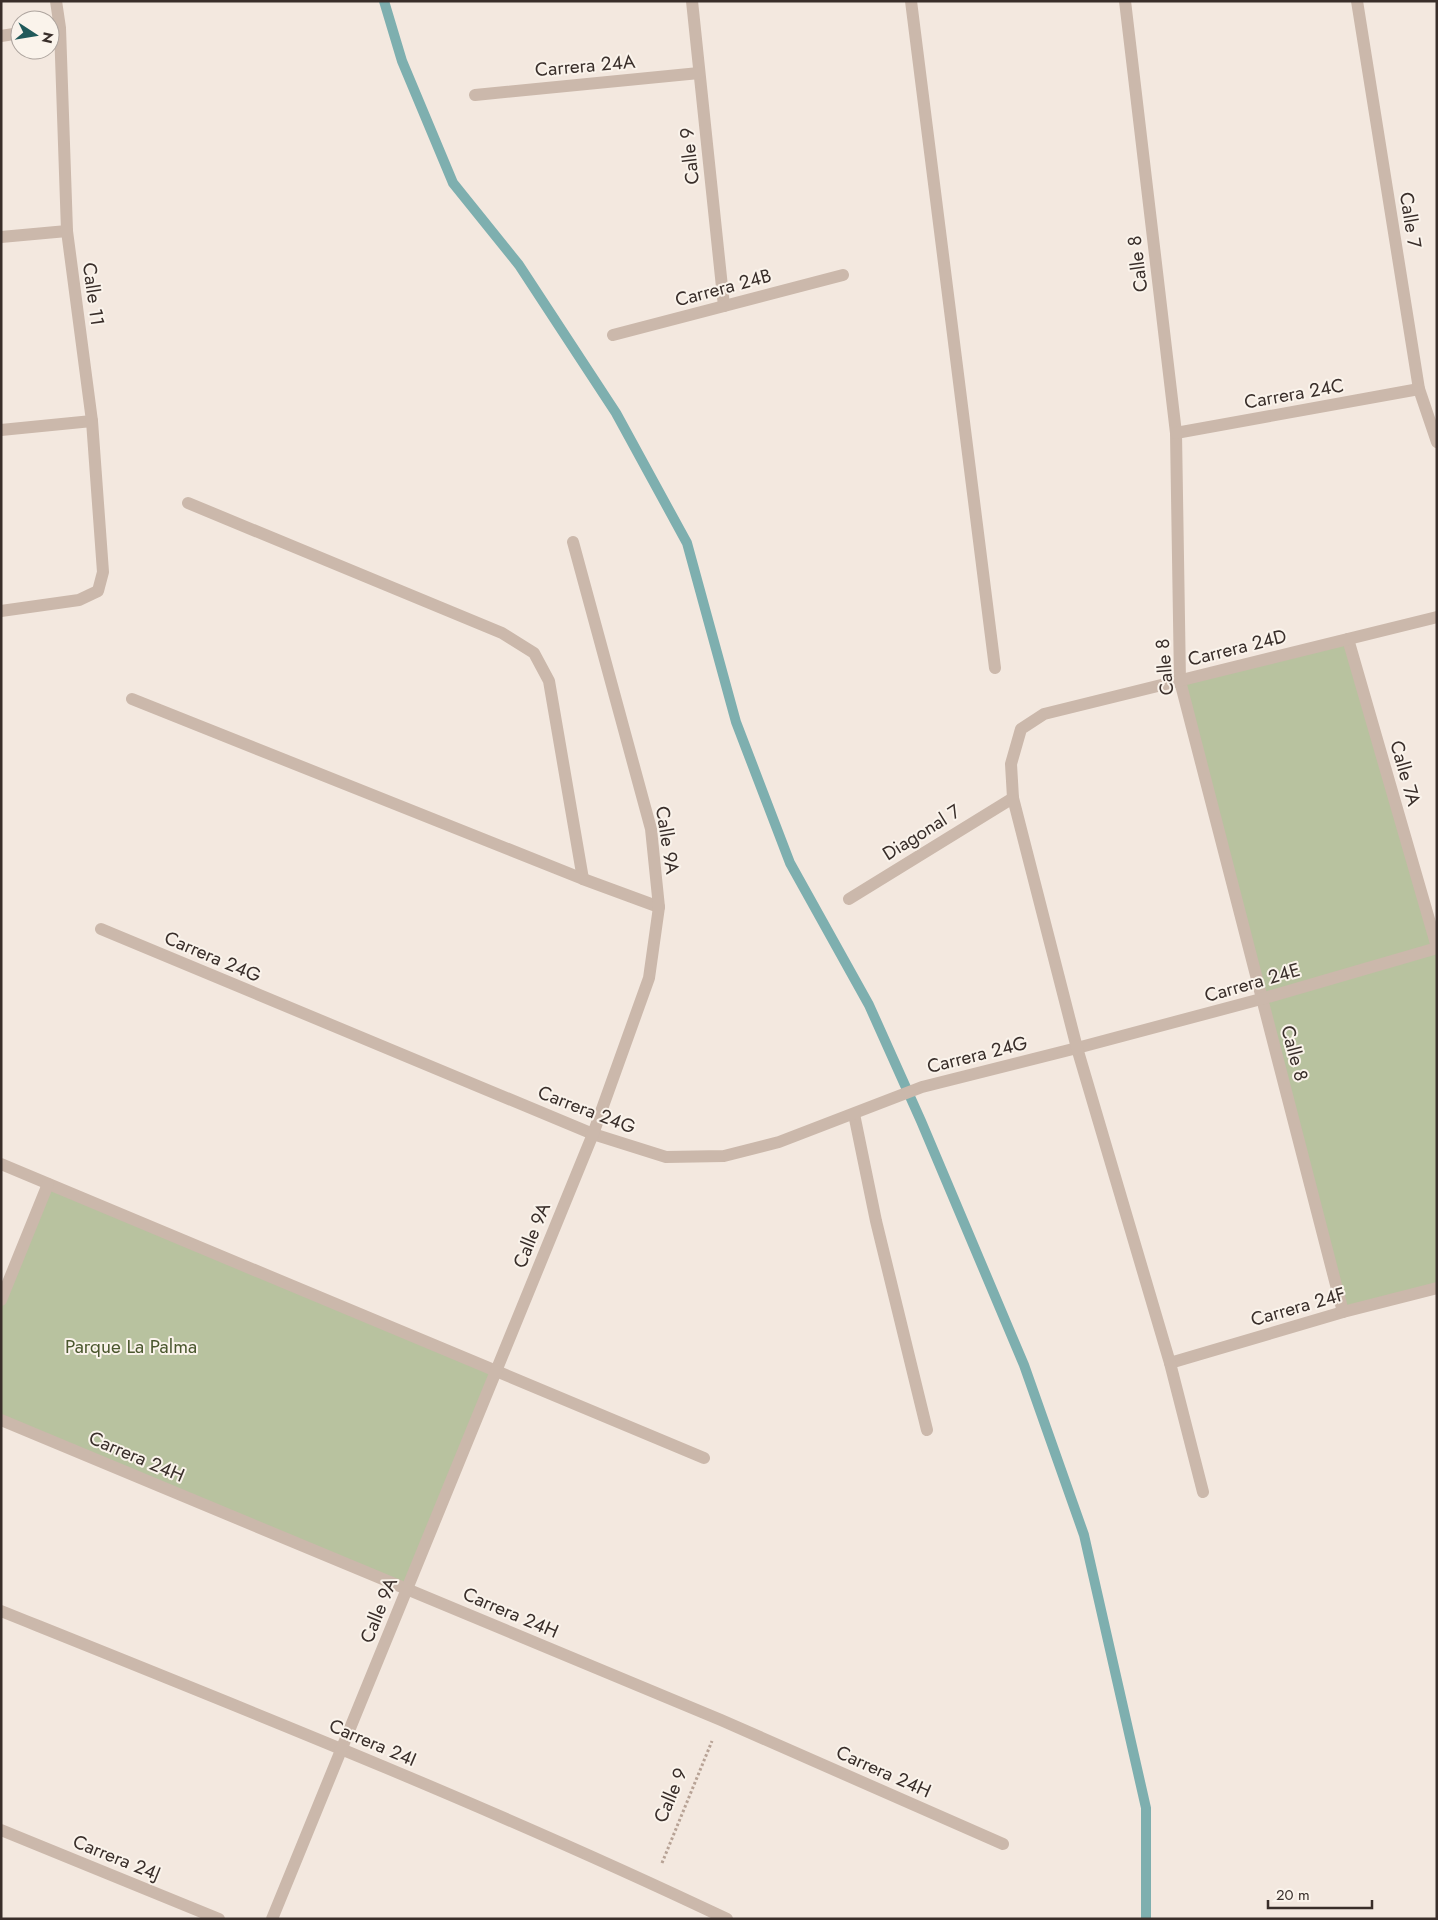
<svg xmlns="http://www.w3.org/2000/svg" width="1438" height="1920" font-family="Jost,sans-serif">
<rect width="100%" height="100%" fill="#f3e8df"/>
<g fill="#b8c29f">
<path d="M1348,639L1437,947V1288L1343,1312L1180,681Z"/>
<path d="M48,1184L495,1371L407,1588L1,1420V1300Z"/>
</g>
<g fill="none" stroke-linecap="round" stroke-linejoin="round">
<path stroke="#7eafaf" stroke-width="10" d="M384,1L402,61L453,183L519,265L616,413L687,543L736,722L790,863L869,1005L921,1121L1024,1365L1084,1535L1146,1808V1919"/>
<path stroke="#b7a295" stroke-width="3" stroke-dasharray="2.5 2.5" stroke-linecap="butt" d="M662,1863L712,1741"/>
<g stroke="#cbb8ab" stroke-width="12">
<path d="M911,1L995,668"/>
<path d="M854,1114L876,1221L927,1430"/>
</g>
<g stroke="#cbb8ab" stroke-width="12">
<path d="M692,1L724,306"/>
<path d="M1125,1L1176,433L1180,681L1343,1312"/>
<path d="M1357,1L1419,389L1437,442"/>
<path d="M1,36L20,33"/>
<path d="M475,95L699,73"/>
<path d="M1,237L67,231"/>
<path d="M613,335L843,275"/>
<path d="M1,430L92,421"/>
<path d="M1176,433L1419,389"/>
<path d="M188,503L502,633L534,653L549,681L583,879"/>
<path d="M1,611L79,600L98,591L103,572L92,421L67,231L60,28L56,1"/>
<path d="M1348,639L1437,947"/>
<path d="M132,699L583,879L659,907"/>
<path d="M849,899L1013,798"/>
<path d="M101,929L593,1134L666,1157L724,1156L779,1142L922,1087L1077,1048L1261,999L1437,948"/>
<path d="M1,1164L704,1458"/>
<path d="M1,1300L48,1184"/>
<path d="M1170,1363L1343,1312L1437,1288"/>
<path d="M1,1420L721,1720L1003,1844"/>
<path d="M1203,1492L1170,1363L1077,1048L1013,798L1011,764L1021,729L1044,714L1437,617"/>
<path d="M1,1611C245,1709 489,1806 727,1919"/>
<path d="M1,1830L219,1919"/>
<path d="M272,1919L593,1134L649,978L659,907L651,829L573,542"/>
</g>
</g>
<g text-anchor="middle" stroke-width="4" stroke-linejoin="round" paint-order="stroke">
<g font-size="19" fill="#392e2a" stroke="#faf3eb">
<text transform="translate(585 65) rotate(-5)" y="7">Carrera 24A</text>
<text transform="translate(689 156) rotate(-96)" y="7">Calle 9</text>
<text transform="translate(1411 220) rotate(81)" y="7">Calle 7</text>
<text transform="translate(1137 264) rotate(-97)" y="7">Calle 8</text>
<text transform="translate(723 287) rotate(-15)" y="7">Carrera 24B</text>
<text transform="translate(94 294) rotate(82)" y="7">Calle 11</text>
<text transform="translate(1294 393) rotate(-10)" y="7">Carrera 24C</text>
<text transform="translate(1237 647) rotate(-14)" y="7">Carrera 24D</text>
<text transform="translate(1164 667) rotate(-95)" y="7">Calle 8</text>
<text transform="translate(1406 773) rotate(74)" y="7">Calle 7A</text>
<text transform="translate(921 832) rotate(-32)" y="7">Diagonal 7</text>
<text transform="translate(668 840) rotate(81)" y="7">Calle 9A</text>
<text transform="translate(213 956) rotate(23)" y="7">Carrera 24G</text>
<text transform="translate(1252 982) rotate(-16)" y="7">Carrera 24E</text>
<text transform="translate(1295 1053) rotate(75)" y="7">Calle 8</text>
<text transform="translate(977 1054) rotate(-14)" y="7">Carrera 24G</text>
<text transform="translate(587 1109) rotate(21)" y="7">Carrera 24G</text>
<text transform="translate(531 1235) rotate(-68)" y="7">Calle 9A</text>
<text transform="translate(1298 1306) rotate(-16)" y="7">Carrera 24F</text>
<text transform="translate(137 1456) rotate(23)" y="7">Carrera 24H</text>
<text transform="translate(378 1610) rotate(-68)" y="7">Calle 9A</text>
<text transform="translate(511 1612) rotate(23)" y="7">Carrera 24H</text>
<text transform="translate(373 1742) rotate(23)" y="7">Carrera 24I</text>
<text transform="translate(884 1771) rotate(24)" y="7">Carrera 24H</text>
<text transform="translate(670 1795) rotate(-67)" y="7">Calle 9</text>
<text transform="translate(117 1857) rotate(22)" y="7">Carrera 24J</text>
</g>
<g font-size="19" fill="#4a572e" stroke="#faf3eb">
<text x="131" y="1353">Parque La Palma</text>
</g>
</g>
<rect width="1438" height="1920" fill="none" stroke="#392e2a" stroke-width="5"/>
<g transform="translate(35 35) rotate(102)"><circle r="24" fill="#faf3eb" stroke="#ada49e"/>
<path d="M0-4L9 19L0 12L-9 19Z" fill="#20595a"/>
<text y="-8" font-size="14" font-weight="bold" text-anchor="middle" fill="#392e2a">N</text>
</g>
<path d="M1268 1900v8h104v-8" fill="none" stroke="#392e2a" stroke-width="2.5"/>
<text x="1276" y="1900" font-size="15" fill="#392e2a" stroke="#faf3eb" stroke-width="4" paint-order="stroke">20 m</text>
</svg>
